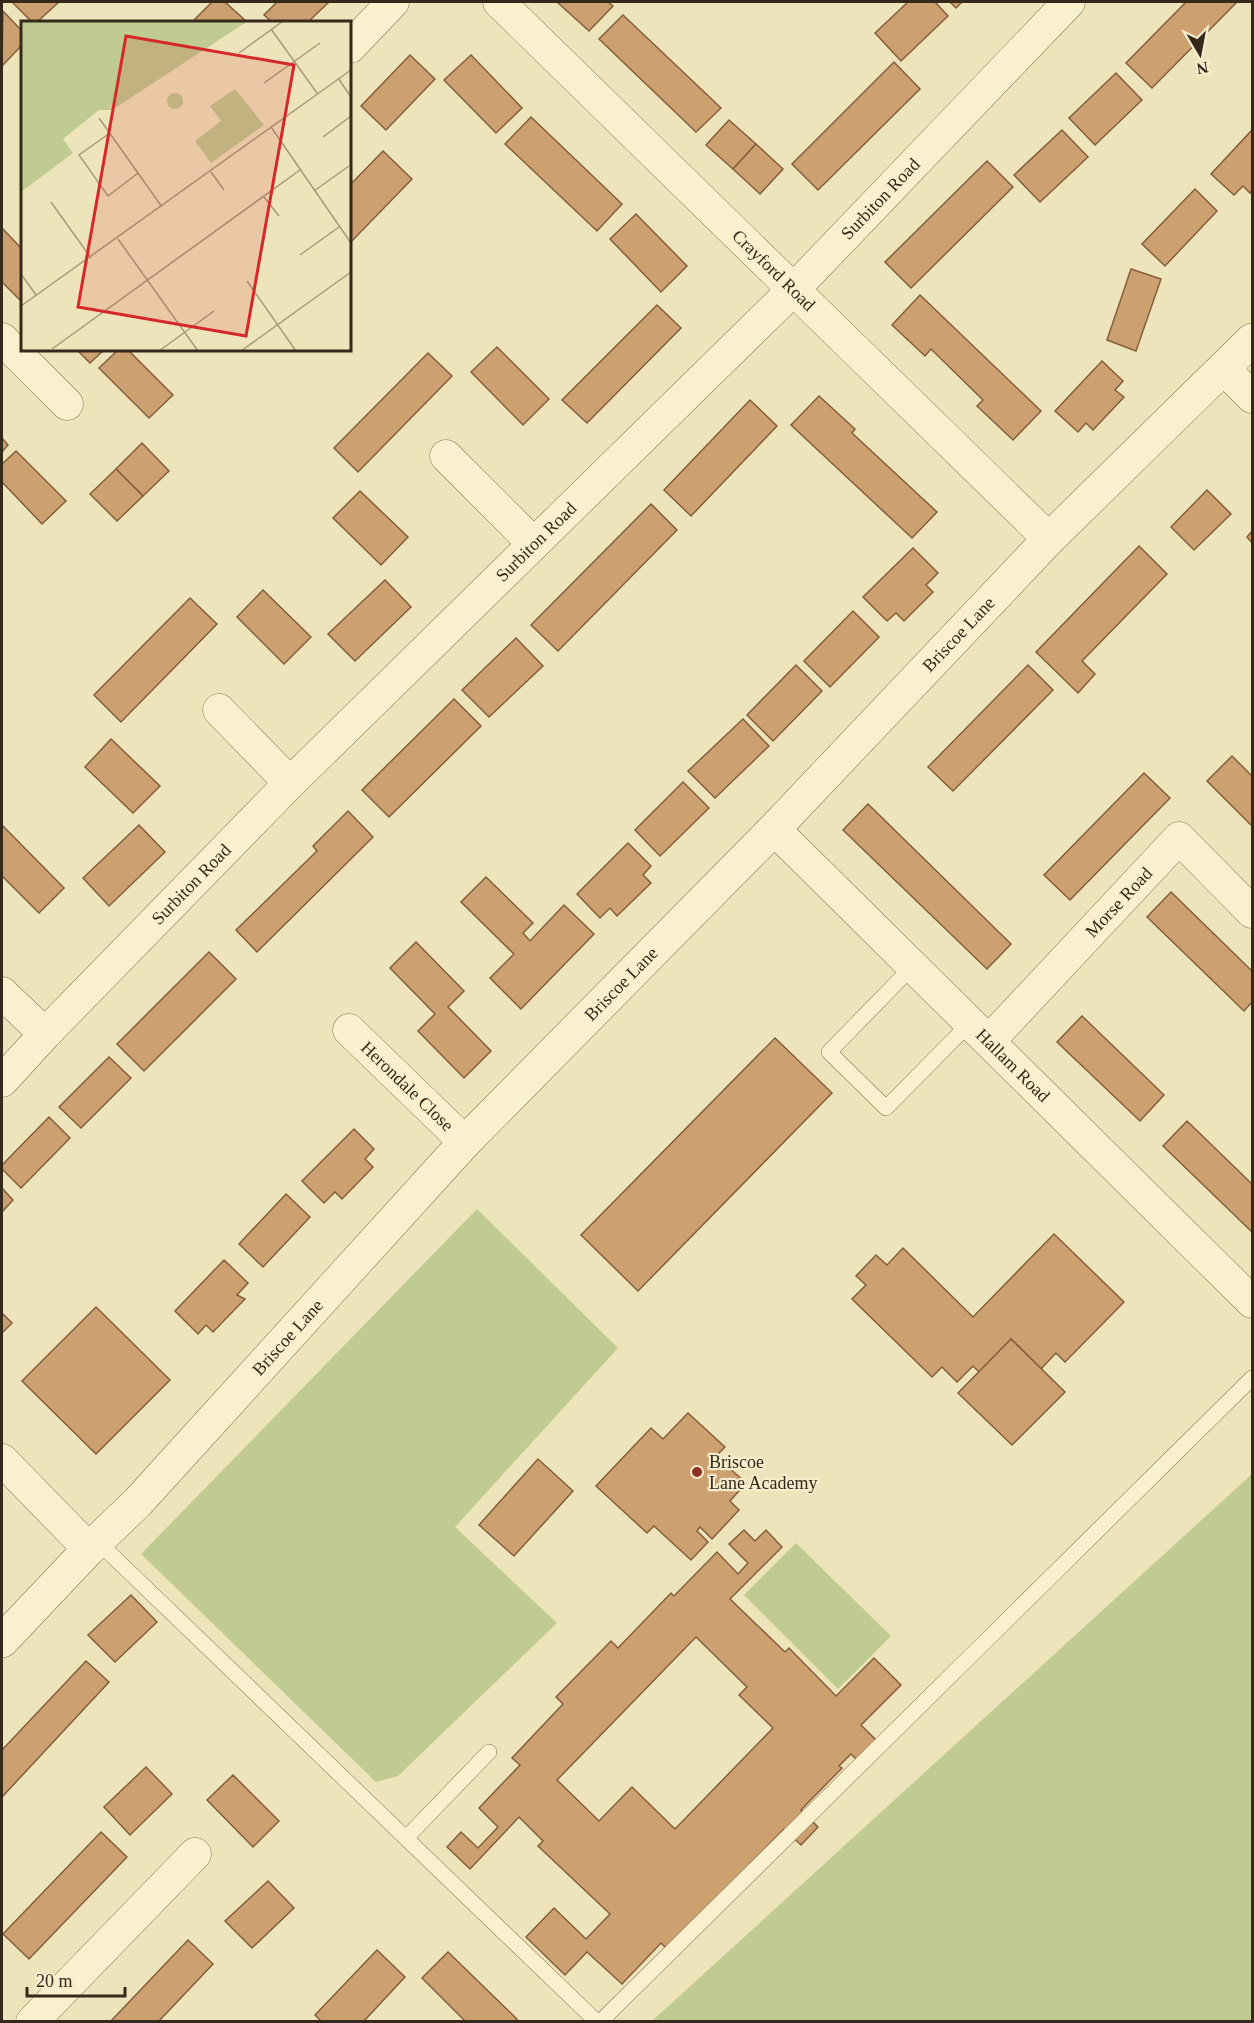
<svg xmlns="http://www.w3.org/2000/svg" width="1254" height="2023" font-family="'Times New Roman',serif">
<rect width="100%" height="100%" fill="#eee4bb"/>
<g fill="#bfcb90">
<path d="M477,1209L618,1348L455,1527L557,1623L398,1776L376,1782L141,1554Z"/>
<path d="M1252,1474V2021H652Z"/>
<path d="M796,1543L891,1636L838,1689L744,1595Z"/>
</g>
<g fill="#cda070" stroke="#845f3b" stroke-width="1.5" fill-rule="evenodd">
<path d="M12,2H59L37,22H32Z"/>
<path d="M212,2H225L247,22H192Z"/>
<path d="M277,2H329L308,22H272L264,15Z"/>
<path d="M557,2H608L613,6L589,31Z"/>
<path d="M908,2H935L948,16L901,61L875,33Z"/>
<path d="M950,2H962L956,8Z"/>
<path d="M1186,2H1237L1152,88L1126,63Z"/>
<path d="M3,11L22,31V45L2,66Z"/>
<path d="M623,15L721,108L696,132L599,39Z"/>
<path d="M410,55L435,79L386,130L361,106Z"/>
<path d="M471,55L522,108L496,133L444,80Z"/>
<path d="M894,62L920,89L818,190L792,164Z"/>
<path d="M1116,73L1142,100L1095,145L1069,118Z"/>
<path d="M531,117L622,204L597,231L505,144Z"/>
<path d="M729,120L756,144L733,169L706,145Z"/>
<path d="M1062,130L1088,157L1040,202L1014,175Z"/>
<path d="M1252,130V190L1250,193L1243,186L1234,195L1211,174Z"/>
<path d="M756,144L783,169L760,194L733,169Z"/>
<path d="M383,151L412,179L350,243V185Z"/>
<path d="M987,161L1013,187L911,288L885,262Z"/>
<path d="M1195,189L1217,211L1165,266L1142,244Z"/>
<path d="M636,214L687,266L661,292L610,239Z"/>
<path d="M2,228L22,249V297L20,300L2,282Z"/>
<path d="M1131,269L1161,279L1136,351L1107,340Z"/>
<path d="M920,295L1041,411L1013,440L977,406L983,400L931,349L925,356L892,325Z"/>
<path d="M657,305L681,328L587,423L562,400Z"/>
<path d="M497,347L549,399L523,425L471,372Z"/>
<path d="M77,350H104L90,363Z"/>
<path d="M118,350H128L173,395L149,418L99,368Z"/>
<path d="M428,353L452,376L358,472L334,448Z"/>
<path d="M1102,361L1123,381L1115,390L1124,397L1093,430L1086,423L1078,432L1055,411Z"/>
<path d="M819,396L855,429L852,433L937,512L912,538L791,425Z"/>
<path d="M750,400L777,426L691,516L664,490Z"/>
<path d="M2,438L8,445L2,452Z"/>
<path d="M142,443L169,471L143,496L116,469Z"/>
<path d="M16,451L66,501L42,524L2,482V464Z"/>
<path d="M116,469L143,496L117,521L90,494Z"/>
<path d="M1207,490L1231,514L1194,550L1171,527Z"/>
<path d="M360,491L408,537L381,565L333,518Z"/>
<path d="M651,504L677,530L558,651L531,625Z"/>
<path d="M1252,531V543L1247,537Z"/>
<path d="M1139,546L1167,574L1082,661L1095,674L1078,693L1036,652Z"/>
<path d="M913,548L938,573L926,585L933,592L904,621L896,613L887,621L863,597Z"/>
<path d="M385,580L411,607L355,661L328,634Z"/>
<path d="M263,590L311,637L284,664L237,617Z"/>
<path d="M190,598L217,624L121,722L94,695Z"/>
<path d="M853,611L879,637L830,687L804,661Z"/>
<path d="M516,638L543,666L489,717L462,690Z"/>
<path d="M796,665L822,691L773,741L747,715Z"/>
<path d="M1028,665L1053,690L953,791L928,767Z"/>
<path d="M454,699L481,726L389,817L362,790Z"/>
<path d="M743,719L769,746L715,798L688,771Z"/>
<path d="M111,739L160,786L133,813L85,767Z"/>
<path d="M1232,756L1252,776V826L1207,781Z"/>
<path d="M1144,773L1170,798L1070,900L1044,875Z"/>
<path d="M683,782L709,808L660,856L635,830Z"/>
<path d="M868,804L1011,944L987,969L843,830Z"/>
<path d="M348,811L373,837L257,952L236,930L317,851L313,846Z"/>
<path d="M2,825L64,888L39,913L2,876Z"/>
<path d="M139,825L165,852L109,906L83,878Z"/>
<path d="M628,843L651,866L643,875L651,883L617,916L610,908L600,918L577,894Z"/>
<path d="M486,877L533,923L523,933L530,941L564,905L594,934L521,1009L490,978L514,954L461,902Z"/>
<path d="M1171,892L1252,971V1002L1244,1011L1147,917Z"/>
<path d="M416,942L464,991L448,1007L491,1051L464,1078L418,1031L435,1014L390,968Z"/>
<path d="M209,952L236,979L144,1071L117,1044Z"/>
<path d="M1082,1016L1164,1095L1140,1121L1057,1042Z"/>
<path d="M775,1038L832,1093L638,1291L581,1235Z"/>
<path d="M109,1057L131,1078L81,1128L59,1107Z"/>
<path d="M49,1117L70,1138L21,1188L2,1169V1165Z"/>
<path d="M1187,1121L1252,1184V1232L1163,1146Z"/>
<path d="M354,1129L374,1149L365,1159L373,1167L342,1199L335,1192L324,1203L302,1181Z"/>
<path d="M2,1188L13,1200L2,1212Z"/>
<path d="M286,1194L310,1217L263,1267L239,1244Z"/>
<path d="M1054,1234L1124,1302L1065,1362L1056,1353L1041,1369L1011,1339L979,1372L973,1366L957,1382L942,1367L932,1377L852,1299L866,1285L856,1276L876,1255L887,1265L903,1248L973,1317Z"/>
<path d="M224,1260L248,1283L237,1295L245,1299L213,1332L206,1325L198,1334L175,1311Z"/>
<path d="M96,1307L170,1380L96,1454L22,1381Z"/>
<path d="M2,1313L12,1323L2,1333Z"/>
<path d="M1011,1339L1065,1392L1012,1445L958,1393Z"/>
<path d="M688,1413L725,1447L716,1456L746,1483L730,1501L739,1510L712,1539L700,1527L697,1531L708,1542L691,1560L654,1526L647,1533L596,1486L651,1428L663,1439Z"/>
<path d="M538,1459L573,1491L514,1556L479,1525Z"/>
<path d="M744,1530L755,1541L766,1530L782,1547L730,1599L785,1652L789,1648L836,1696L874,1658L901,1685L861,1725L876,1740L857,1760L851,1754L839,1766L842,1768L801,1810L818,1827L801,1845L784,1829L667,1949L661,1943L622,1984L587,1952L565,1975L526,1937L554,1908L586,1939L610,1914L538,1846L543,1841L519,1817L470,1869L447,1847L461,1832L478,1848L498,1827L479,1808L520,1765L512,1758L563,1704L556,1697L611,1641L618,1648L671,1593L674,1596L717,1552L738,1574L748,1563L729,1544ZM696,1637L747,1687L739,1695L773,1728L675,1829L632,1787L599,1821L557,1780Z"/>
<path d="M131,1595L157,1622L115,1662L88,1635Z"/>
<path d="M86,1661L109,1682L2,1797V1750Z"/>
<path d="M146,1767L172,1794L130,1835L104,1807Z"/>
<path d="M233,1775L279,1821L253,1847L207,1800Z"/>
<path d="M101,1832L127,1857L29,1959L3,1934Z"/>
<path d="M268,1881L294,1908L252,1948L225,1921Z"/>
<path d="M188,1940L213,1964L158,2022H110Z"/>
<path d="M377,1950L405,1977L363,2022H322L315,2015Z"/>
<path d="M448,1952L517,2019L515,2022H466L422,1978Z"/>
</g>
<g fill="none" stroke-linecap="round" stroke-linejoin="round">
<g stroke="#857355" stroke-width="16">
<g id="service">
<path d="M913,966L829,1052L886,1108L970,1023"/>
<path d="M97,1541L597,2022"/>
<path d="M406,1838L489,1752"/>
<path d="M600,2022L1252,1378"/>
</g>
</g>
<g stroke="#857355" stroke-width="33">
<g id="minor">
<path id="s1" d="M499,2L1049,539"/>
<path d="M350,47L393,2"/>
<path d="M2,339L67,404"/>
<path d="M1223,368L1252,397"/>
<path d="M446,456L534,544"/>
<path d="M219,710L290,783"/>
<path id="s2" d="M774,829L1252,1302"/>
<path d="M2,993L45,1034"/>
<path id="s3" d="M349,1030L465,1142"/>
<path id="s4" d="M989,1041L1179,838L1252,912"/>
<path id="s5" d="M2,1081L45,1034L290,783L794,289L1069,2"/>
<path d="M2,1460L89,1549"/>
<path d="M32,2022L195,1854"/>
</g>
</g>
<g stroke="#857355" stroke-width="34">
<g id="tertiary">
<path id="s6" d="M2,1641L89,1549L138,1502L465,1142L774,829L1049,539L1252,340"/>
</g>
</g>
<use href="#service" stroke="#f9f0ce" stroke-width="15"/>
<use href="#minor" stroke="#f9f0ce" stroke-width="32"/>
<use href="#tertiary" stroke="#f9f0ce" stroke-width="33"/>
</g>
<circle fill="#942f25" stroke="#f5edcb" stroke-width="2" cx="697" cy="1472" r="6"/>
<g text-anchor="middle" stroke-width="4.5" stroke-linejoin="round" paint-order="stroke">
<g font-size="18" fill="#34291a" stroke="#f5edcb">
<text dy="6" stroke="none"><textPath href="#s5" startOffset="1245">Surbiton Road</textPath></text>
<text dy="6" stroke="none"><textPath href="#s1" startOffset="384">Crayford Road</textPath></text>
<text dy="6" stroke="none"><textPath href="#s5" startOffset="759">Surbiton Road</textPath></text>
<text dy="6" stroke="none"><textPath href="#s6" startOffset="1389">Briscoe Lane</textPath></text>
<text dy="6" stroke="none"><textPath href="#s5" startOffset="273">Surbiton Road</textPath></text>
<text dy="6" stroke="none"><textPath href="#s4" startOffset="190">Morse Road</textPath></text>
<text dy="6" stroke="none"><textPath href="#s6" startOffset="903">Briscoe Lane</textPath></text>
<text dy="6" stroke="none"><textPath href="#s2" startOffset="336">Hallam Road</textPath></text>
<text dy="6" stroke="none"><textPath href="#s3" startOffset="81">Herondale Close</textPath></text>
<text dy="6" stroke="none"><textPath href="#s6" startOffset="417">Briscoe Lane</textPath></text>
</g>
<g font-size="18" fill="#34291a" stroke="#f5edcb" text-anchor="start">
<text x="709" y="1468">Briscoe<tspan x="709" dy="21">Lane Academy</tspan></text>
</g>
</g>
<g transform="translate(21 21)">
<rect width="330" height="330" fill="#eee4bb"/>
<path d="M0,0H227L91,89H78L42,118L52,132L0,171ZM214,68L243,104L190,142L174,120L200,100L189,85ZM146 80a8 8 0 1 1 16 0a8 8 0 1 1-16 0Z" fill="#bfcb90"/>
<path fill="none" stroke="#a4997b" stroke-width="1.5" d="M250,8L296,72M218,32L262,0M317,57L330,76M243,62L299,22M78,97L141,186M250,106L330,222M89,112L58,134L87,175L117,152M302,116L330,95M190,151L203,169M293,170L328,145M243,176L258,195M30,181L70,237M97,218L177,330M279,234L318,206M0,253L15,274M226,260L275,330M0,285L330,49M31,328L279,149M138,330L193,290M220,330L330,251"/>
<path fill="#d62828" fill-opacity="0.15" stroke="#d62828" stroke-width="3" d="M105,15L273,44L225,315L57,286Z"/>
<rect width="330" height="330" fill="none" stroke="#34291a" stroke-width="3"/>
</g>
<rect width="1254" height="2023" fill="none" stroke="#34291a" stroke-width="6"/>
<g transform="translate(1200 54) rotate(170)" stroke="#f5edcb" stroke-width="4.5" paint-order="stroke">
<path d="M0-4.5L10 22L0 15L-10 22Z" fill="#34291a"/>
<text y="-9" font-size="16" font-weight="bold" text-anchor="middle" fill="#34291a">N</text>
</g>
<path d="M27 1987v9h98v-9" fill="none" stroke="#34291a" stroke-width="3"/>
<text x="36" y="1987" font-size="18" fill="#34291a" stroke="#f5edcb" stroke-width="4.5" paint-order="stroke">20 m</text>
</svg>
